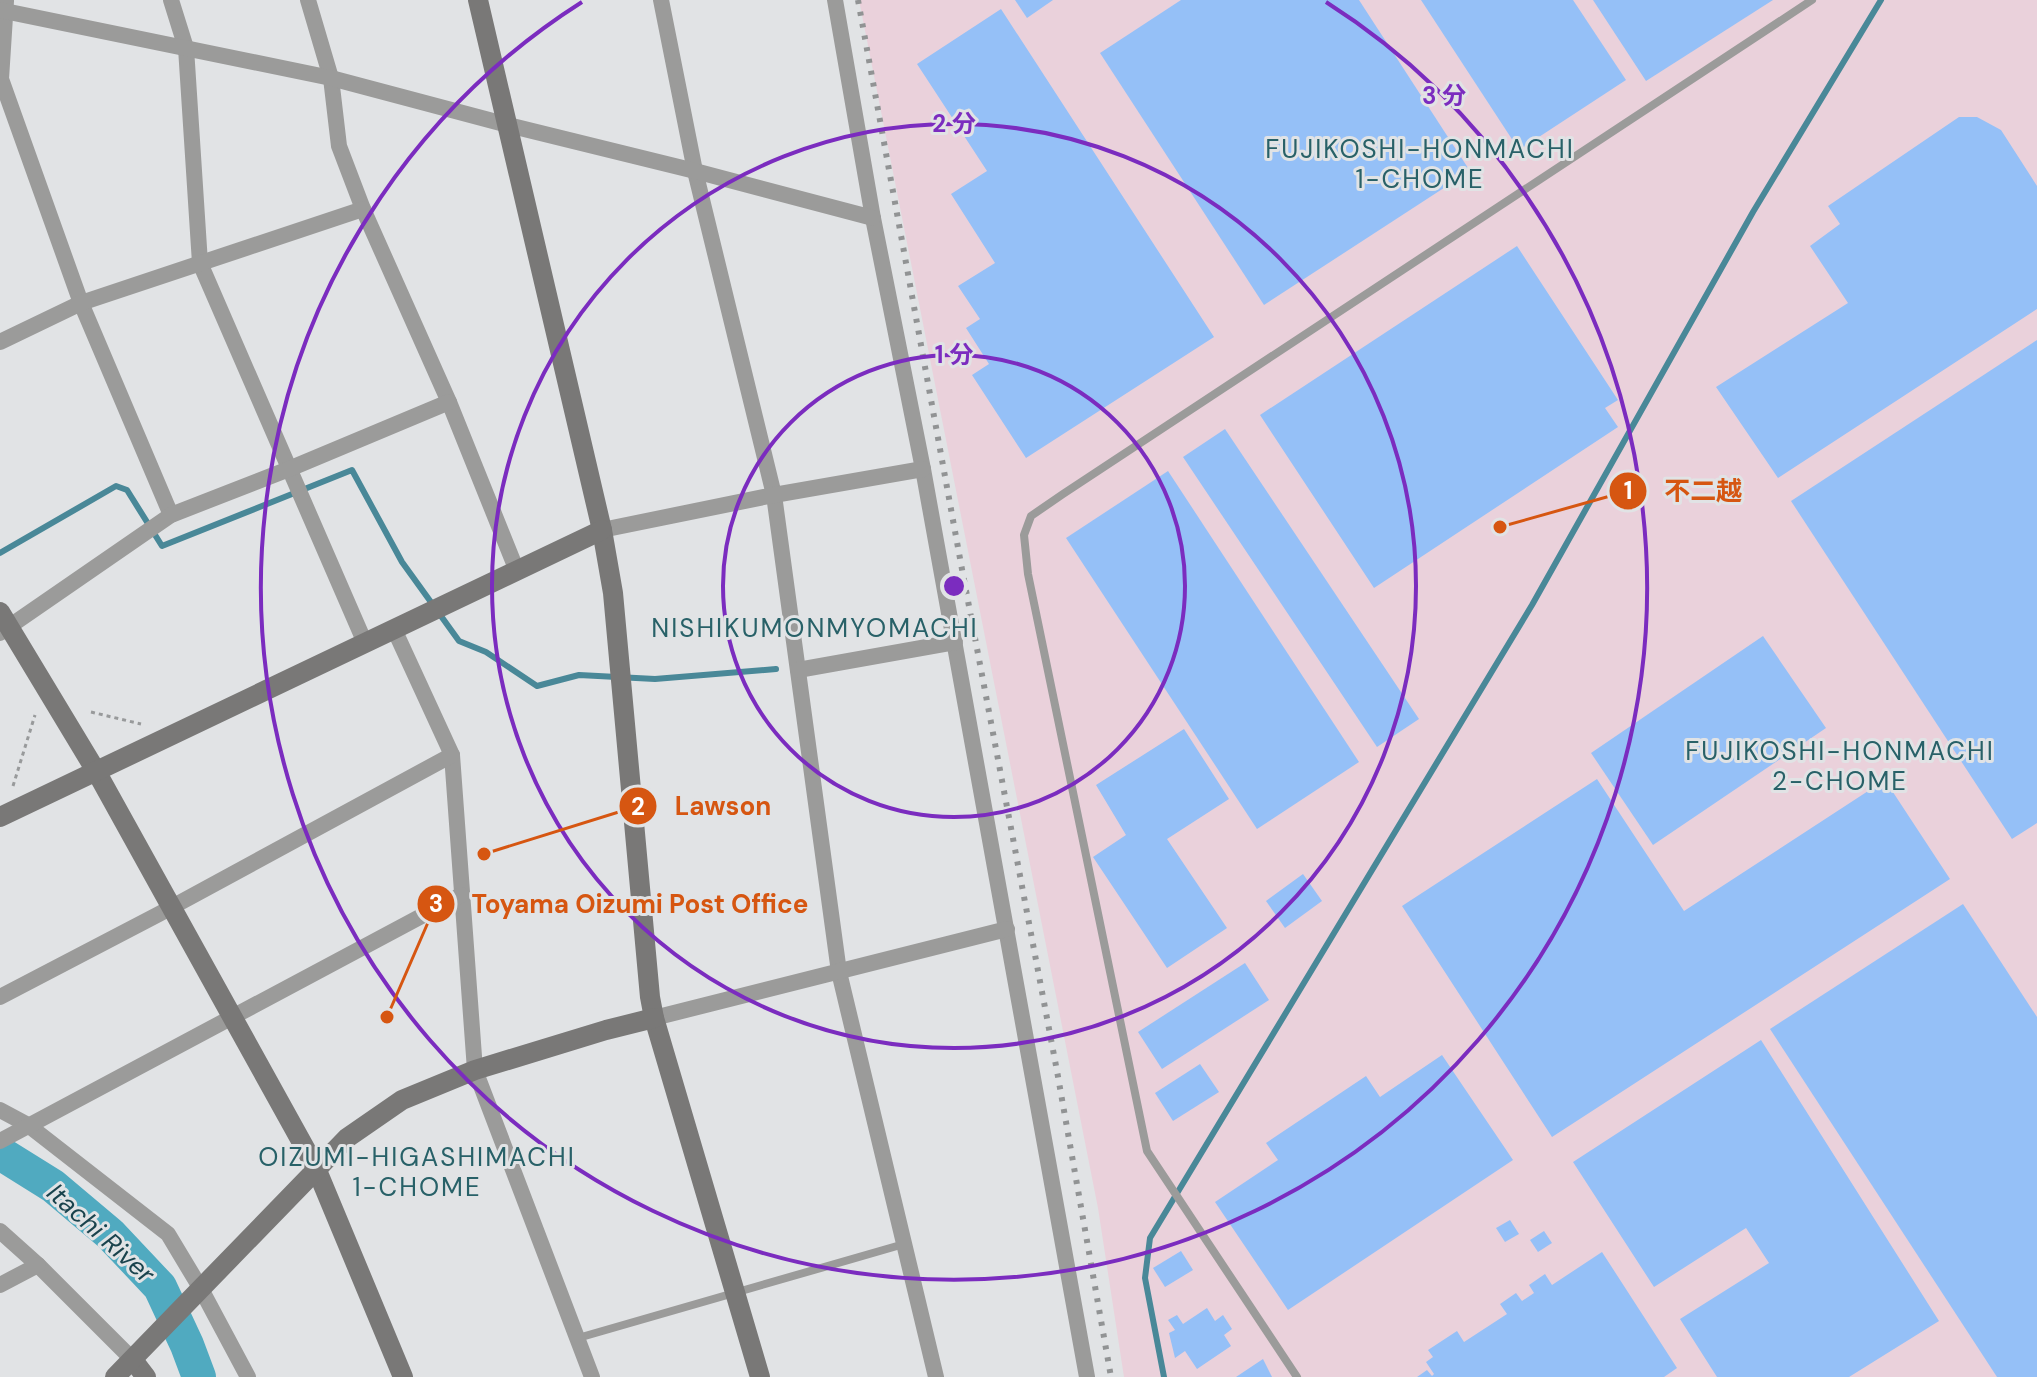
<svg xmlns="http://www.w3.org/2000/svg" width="2037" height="1377" font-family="'DM Sans','Noto Sans JP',sans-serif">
<rect width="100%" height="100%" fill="#e1e3e5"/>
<path fill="#ead1db" d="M859,0H2037V1377H1124L1098,1208Z"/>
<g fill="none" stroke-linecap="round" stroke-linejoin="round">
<g stroke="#498898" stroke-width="6">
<path d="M0,553L116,486L127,490L162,546L352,470L402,562L459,641L486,652L537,686L579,675L655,679L776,669"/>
<path d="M1164,1377L1145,1278L1150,1238L1532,605L1753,212L1881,0"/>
</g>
<path stroke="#50aac0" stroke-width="34" d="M0,1153L53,1186L110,1234L160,1287L187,1345L199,1377"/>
</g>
<g fill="#95c0f7">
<path d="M1015,0H1053L1027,18Z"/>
<path d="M1181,0H1359L1470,171L1264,305L1100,53Z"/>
<path d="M1421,0H1573L1626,80L1519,150Z"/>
<path d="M1593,0H1773L1646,81Z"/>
<path d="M1001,9L1214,337L1026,458L972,375L989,364L966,328L980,319L958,286L995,263L951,194L987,171L917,64Z"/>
<path d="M1959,117H1977L2001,130L2037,186V309L1778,478L1716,387L1848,303L1810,246L1840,224L1828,206Z"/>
<path d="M1517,246L1618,400L1605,408L1618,427L1374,588L1260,415Z"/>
<path d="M2037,340V823L2012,839L1791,501Z"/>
<path d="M1225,429L1419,719L1377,747L1183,457Z"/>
<path d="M1168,471L1359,762L1257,829L1066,538Z"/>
<path d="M1763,636L1826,728L1653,845L1591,753Z"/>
<path d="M1184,729L1229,799L1167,839L1227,928L1167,968L1093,857L1126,835L1096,785Z"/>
<path d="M1597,779L1684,911L1885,780L1950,879L1552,1137L1402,906Z"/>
<path d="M1303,874L1322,901L1285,928L1266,901Z"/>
<path d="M1963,904L2037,1017V1377H1997L1770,1029Z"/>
<path d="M1245,963L1269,1000L1162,1069L1138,1032Z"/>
<path d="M1761,1040L1939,1321L1849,1377H1717L1680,1319L1769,1263L1746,1228L1654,1287L1573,1162Z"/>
<path d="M1442,1055L1513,1160L1288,1310L1215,1202L1278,1160L1266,1143L1366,1076L1380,1097Z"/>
<path d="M1200,1064L1219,1092L1173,1121L1155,1093Z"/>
<path d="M1510,1220L1519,1234L1505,1242L1496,1228Z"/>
<path d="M1544,1231L1552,1243L1538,1252L1530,1240Z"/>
<path d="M1181,1251L1193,1270L1165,1287L1153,1268Z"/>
<path d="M1602,1252L1677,1368L1664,1377H1417L1427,1370L1432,1376L1434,1374L1426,1362L1433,1357L1428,1350L1457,1331L1464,1342L1507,1314L1500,1304L1516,1293L1522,1301L1534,1293L1529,1285L1545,1274L1552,1285Z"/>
<path d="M1207,1308L1215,1321L1223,1315L1232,1329L1224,1335L1231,1346L1197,1369L1185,1351L1175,1358L1169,1333L1175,1330L1168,1320L1177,1315L1183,1324Z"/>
<path d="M1263,1359L1272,1377H1236Z"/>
</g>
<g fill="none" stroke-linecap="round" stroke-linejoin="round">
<g stroke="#989a9b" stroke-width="3" stroke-dasharray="4 4" stroke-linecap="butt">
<path d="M91,712L141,724"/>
<path d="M13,786L35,715"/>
</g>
<g stroke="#9b9b9a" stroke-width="8">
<path d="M578,1338L904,1244"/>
<path d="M1297,1377L1147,1151L1028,574L1024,535L1031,516L1063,494L1812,0"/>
</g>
<g stroke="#9b9b9a" stroke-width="16">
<path d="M171,0L186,48L200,263L365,643"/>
<path d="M308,0L331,78L339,146L363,209L449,402L517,571"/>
<path d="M661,0L695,171L774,495L839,972L936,1377"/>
<path d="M835,0L873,218L923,469L1087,1377"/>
<path d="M6,1L1,79L81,303L171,515"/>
<path d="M0,10L331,78L508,125L695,171L873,218"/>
<path d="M0,342L81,303L363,209"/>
<path d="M602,530L774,495L923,469"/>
<path d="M394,629L452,755L475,1070L592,1377"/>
<path d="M0,633L171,515L289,469L449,402"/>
<path d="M798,670L955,642"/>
<path d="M0,997L159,914L452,755"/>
<path d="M654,1018L1007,929"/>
<path d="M0,1110L28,1125L168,1234L201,1289L248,1377"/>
<path d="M0,1141L461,895"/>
<path d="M0,1231L38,1265L133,1360"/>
<path d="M0,1285L38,1265"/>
</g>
<g stroke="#797877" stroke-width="20">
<path d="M478,0L602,530L613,593L650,997L654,1018L760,1377"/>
<path d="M0,612L96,771L316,1168L403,1377"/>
<path d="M0,817L602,530"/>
<path d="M133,1360L146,1377"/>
<path d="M115,1377L347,1138L402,1100L475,1070L606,1030L654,1018"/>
</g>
<path stroke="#919394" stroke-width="6" stroke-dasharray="4 8" stroke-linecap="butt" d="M858,0L961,564L1057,1071L1111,1377"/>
</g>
<g fill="none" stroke="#7b2cbf" stroke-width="4">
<circle cx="954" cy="586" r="231"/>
<circle cx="954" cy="586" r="462"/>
<path d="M1326 2A693 693 0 1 1 582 2"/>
</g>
<g text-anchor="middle" stroke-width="6" stroke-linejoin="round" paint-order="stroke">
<g font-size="26" letter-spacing="2" fill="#286168" stroke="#e1e3e5">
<text x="1420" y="158">FUJIKOSHI-HONMACHI<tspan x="1420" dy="30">1-CHOME</tspan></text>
<text x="815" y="637">NISHIKUMONMYOMACHI</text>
<text x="1840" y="760">FUJIKOSHI-HONMACHI<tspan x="1840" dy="30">2-CHOME</tspan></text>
<text x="417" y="1166">OIZUMI-HIGASHIMACHI<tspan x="417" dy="30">1-CHOME</tspan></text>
</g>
<g font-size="26" font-style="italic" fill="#1a434d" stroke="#e1e3e5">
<text transform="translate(101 1233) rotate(42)" y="9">Itachi River</text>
</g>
</g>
<circle cx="954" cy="586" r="12" fill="#7b2cbf" stroke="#e1e3e5" stroke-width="4"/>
<g font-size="24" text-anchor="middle" font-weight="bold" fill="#7b2cbf" stroke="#e1e3e5" stroke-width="6" stroke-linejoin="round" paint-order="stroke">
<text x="1444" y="104">3 分</text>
<text x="954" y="132">2 分</text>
<text x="954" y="363">1 分</text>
</g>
<path fill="none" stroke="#d65611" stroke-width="3" d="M1500 527L1628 491M484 854L638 806M387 1017L436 904"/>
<g fill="#d65611" stroke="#e1e3e5" stroke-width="3">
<circle cx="1500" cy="527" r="8"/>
<circle cx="484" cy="854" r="8"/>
<circle cx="387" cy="1017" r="8"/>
<circle cx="1628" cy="491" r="20"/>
<circle cx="638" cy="806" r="20"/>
<circle cx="436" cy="904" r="20"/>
</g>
<g font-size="24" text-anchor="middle" font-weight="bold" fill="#fff">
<text x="1628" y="499">1</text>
<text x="638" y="815">2</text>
<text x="436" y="912">3</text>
</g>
<g font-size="26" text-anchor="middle" font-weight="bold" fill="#d65611" stroke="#e1e3e5" stroke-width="6" stroke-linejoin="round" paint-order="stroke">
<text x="1703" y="500">不二越</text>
<text x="723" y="815">Lawson</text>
<text x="640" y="913">Toyama Oizumi Post Office</text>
</g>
</svg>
